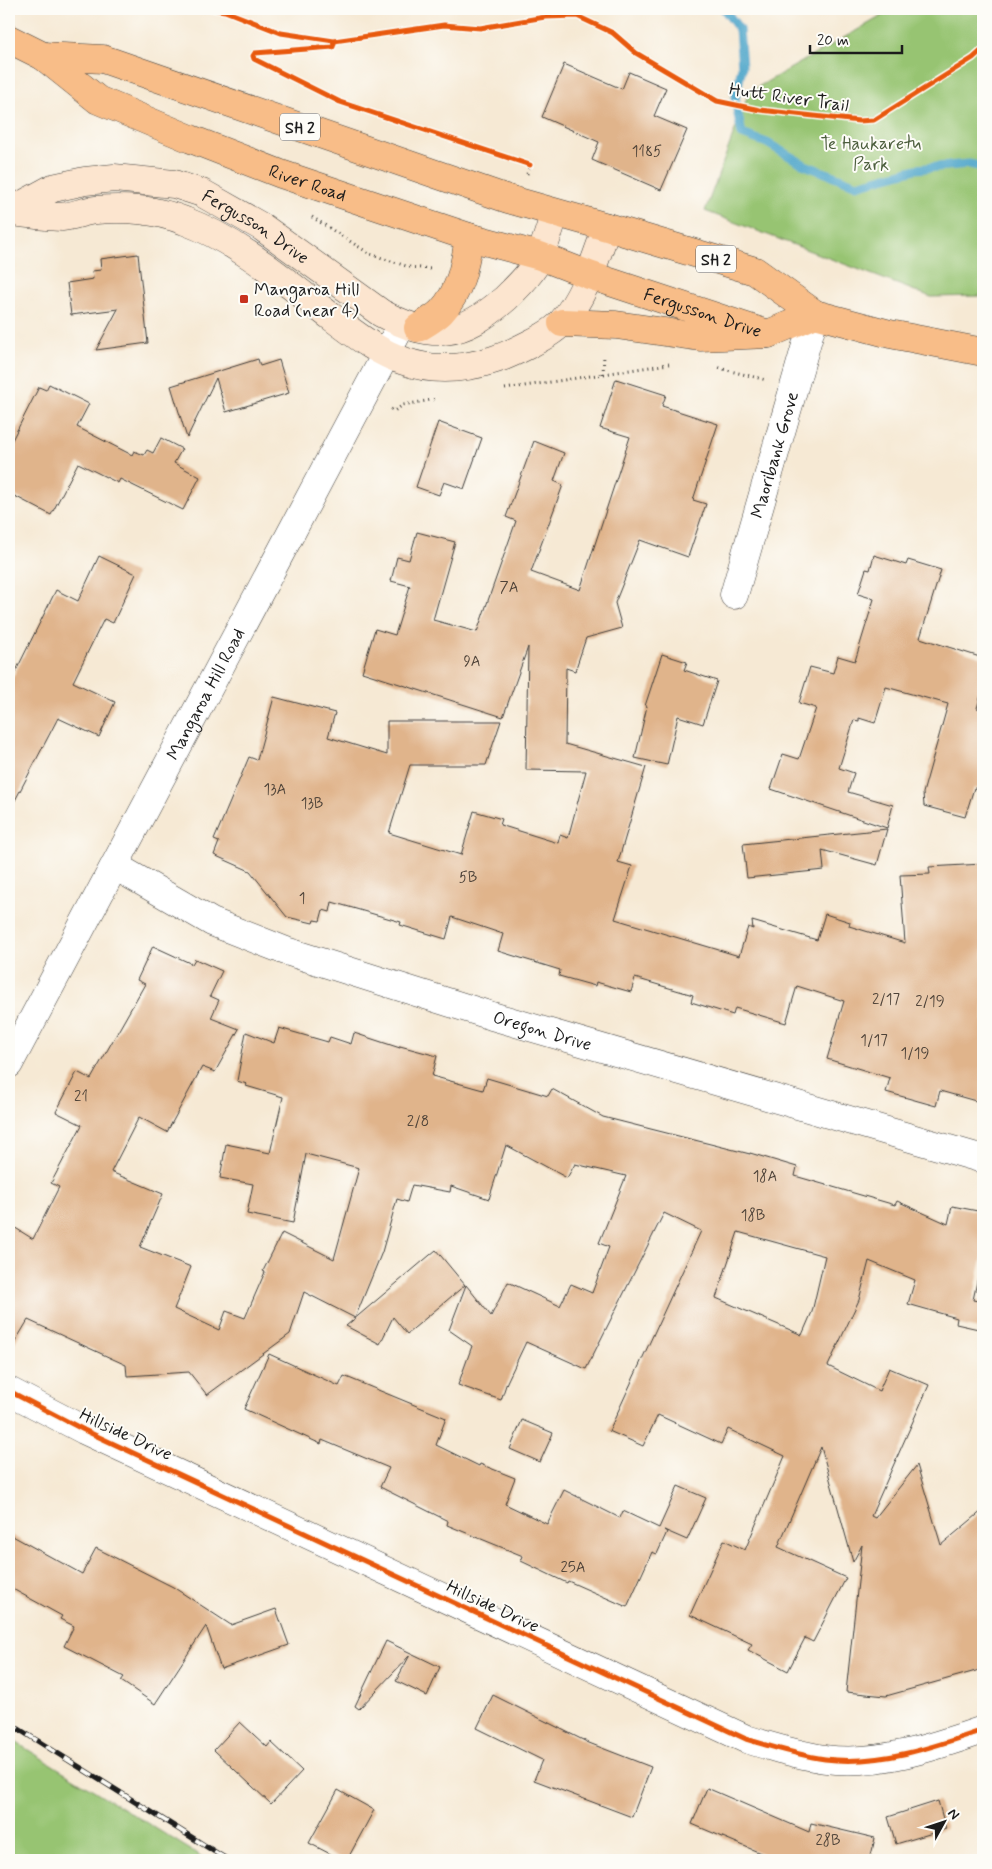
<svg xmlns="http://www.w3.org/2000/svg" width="992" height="1869" font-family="Mynerve,sans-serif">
<rect width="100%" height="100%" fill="#fdfcf7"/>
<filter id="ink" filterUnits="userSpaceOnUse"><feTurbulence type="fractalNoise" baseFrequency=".02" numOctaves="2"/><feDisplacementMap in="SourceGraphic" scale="10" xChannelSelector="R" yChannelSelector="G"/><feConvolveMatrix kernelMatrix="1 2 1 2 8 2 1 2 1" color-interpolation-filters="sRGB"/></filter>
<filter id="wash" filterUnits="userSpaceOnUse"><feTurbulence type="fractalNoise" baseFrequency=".0096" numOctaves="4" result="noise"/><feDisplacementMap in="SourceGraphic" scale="20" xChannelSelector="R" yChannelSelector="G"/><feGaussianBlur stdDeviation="1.12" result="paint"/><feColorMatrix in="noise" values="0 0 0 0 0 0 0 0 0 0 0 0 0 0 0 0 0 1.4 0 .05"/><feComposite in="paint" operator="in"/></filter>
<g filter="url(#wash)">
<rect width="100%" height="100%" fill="#f6e9d4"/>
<g fill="#97c472" stroke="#5a7047">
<path d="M894,9H983V296L931,297L705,211L749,92Z"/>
<path d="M9,1738L207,1860H9Z"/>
</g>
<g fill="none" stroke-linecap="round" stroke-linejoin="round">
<path stroke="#4ca4c9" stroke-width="9" d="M724,9L739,29L742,67L735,99L742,134L767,143L805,165L857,185L916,169L969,164L983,167"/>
</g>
<g id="blocks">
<g fill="#e0b48b" fill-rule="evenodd">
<path d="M564,64L622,89L629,72L666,88L654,116L687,130L661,190L592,160L599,142L542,117Z"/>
<path d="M138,254L148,343L96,350L118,309L71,315L67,283L93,279L92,271L101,270L100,259Z"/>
<path d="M258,359L260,366L279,360L289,393L226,412L216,378L187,438L171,386Z"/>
<path d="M616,379L666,395L662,406L718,424L693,500L706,504L688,557L640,540L615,603L622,628L586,638L575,671L566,668L565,744L646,767L618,862L632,866L615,919L739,956L748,927L753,929L752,921L817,940L825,914L850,922L849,926L905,943L900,875L930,874L929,867L983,864V1103L940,1091L936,1106L886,1092L890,1078L827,1059L844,1001L797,986L786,1023L735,1008L733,1015L691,1002L693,995L635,978L631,992L596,982L595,986L559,976L560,970L498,951L503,934L452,917L446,939L400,925L401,922L332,902L330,912L323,910L320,921L314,920L313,923L287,917L250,871L214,855L219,842L214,840L249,757L257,760L274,697L335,713L328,737L387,755V721H501L486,765H410L389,833L461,855L474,811L502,819L500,825L558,843L560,835L568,838L586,771L526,770L528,647L503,717L362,672L375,629L395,635L410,586L391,581L397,557L409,560L417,532L455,542L433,620L477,632L516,521L506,517L534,441L564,453L554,481L563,485L531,572L580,590L630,437L600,428Z"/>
<path d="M49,384L89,404L77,427L132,455L134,451L144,455L147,450L153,453L161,438L182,449L174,463L200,477L183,510L120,479L118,483L78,463L51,515L9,493V446L39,387L46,390Z"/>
<path d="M438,422L482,438L464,489L444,482L439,495L416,487Z"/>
<path d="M874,555L906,565L908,560L941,570L920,638L983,658V688L977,708L983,710V775L979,789L974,788L965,817L924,806L923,793L948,704L886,687L875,723L859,718V721L854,720L839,768L854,773L848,792L893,805L887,828L771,789L783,754L799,759L816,708L799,703L810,667L833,673L838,656L855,661L874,599L858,594L866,569L870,570Z"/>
<path d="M99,556L136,574L113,623L104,619L73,682L115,702L99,737L58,718L9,812V685L56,590L78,601Z"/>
<path d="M662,654L687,662L684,670L717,681L703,724L678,716L667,765L635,758L647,706H645Z"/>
<path d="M887,829L877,865L822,850L824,870L747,878L743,844Z"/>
<path d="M153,946L192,964L195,959L222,971L210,996L219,1000L211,1018L239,1029L215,1072L202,1067L167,1132L139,1117L111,1172L163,1194L140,1247L191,1267L174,1309L219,1330L226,1311L245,1318L265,1272L263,1271L282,1233L334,1259L359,1168L306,1154L293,1223L247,1214L253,1184L220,1178L226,1144L270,1153L283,1097L246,1086L247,1084L237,1081L246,1032L274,1043L279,1028L328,1042L330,1037L351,1044L354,1033L400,1048V1046L437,1056L432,1076L483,1090L487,1078L548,1096L552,1089L603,1117L750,1154V1153L797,1167L795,1176L895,1205L897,1201L948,1224L952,1206L983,1212V1254L973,1300L983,1302V1330L956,1324L957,1318L908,1304L915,1280L869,1261L859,1300L828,1366L879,1391L889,1368L929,1385L871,1516L875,1518L917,1465L941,1545L983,1510V1669L886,1696L846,1692L862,1545L853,1562L821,1447L778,1547L846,1578L813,1642L805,1638L788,1671L748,1650L752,1644L690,1615L724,1540L745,1550L785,1456L728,1429L721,1444L658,1415L643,1446L609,1431L701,1231L664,1213L586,1369L526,1342L507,1382L501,1400L458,1385L472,1346L449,1330L466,1285L491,1316L508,1282L560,1306L571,1284L592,1293L609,1247L599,1243L626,1176L575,1164L567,1178L506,1145L489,1199L451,1186L450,1192L412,1185L407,1202L397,1199L382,1252L355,1318L304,1292L290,1334L207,1395L189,1372L127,1376L126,1365L28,1320L9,1352V1224L33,1239L59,1187L51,1183L82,1125L56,1112L77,1072L91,1079L145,984L137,980ZM738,1232L825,1256L812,1312L802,1335L716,1298Z"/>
<path d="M436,1250L465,1285L407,1334L393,1317L380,1344L346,1326Z"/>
<path d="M269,1354L339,1386L344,1376L446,1418L436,1445L479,1466L480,1464L515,1478L505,1504L547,1524L564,1490L620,1518L623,1511L659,1528L678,1486L706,1498L687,1540L664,1530L667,1532L657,1554L652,1552L627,1607L568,1581L567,1583L521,1561L523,1556L447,1525L448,1521L380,1487L389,1468L322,1440L321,1444L244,1409Z"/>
<path d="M522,1420L553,1433L540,1462L510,1449Z"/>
<path d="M9,1534L82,1574L96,1548L173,1587L231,1625L276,1609L289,1645L221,1669L206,1626L155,1704L121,1681L124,1677L64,1646L74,1626L60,1619L62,1616L9,1587Z"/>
<path d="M386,1641L440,1667L427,1696L396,1681L410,1655L359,1709L355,1706Z"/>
<path d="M493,1695L589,1743L651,1767L632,1817L534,1780L542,1760L477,1728Z"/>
<path d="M240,1722L267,1747L271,1742L302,1771L271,1804L214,1750Z"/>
<path d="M707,1788L809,1832L811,1823L875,1838L870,1860H777L692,1824Z"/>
<path d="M338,1790L374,1810L347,1860H342L309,1843Z"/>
<path d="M938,1801L946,1829L896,1844L888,1817Z"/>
</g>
</g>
</g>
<g filter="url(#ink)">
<use href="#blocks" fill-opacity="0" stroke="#3d3b38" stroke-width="1"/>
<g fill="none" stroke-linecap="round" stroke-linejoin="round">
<g stroke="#3d3b38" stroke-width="29">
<g id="minor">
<path id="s1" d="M734,595L815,314"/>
<path id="s2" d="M115,866L212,922L286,951L492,1016L983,1159"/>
<path d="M9,1391L84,1430L746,1739C772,1747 798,1755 825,1759C878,1766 934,1747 983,1730"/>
</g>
</g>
<g stroke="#3d3b38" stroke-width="29">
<g id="tertiary">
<path id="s3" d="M9,1064L402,324"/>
</g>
</g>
<g stroke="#3d3b38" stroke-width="29">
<g id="secondary">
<path d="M9,212C26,213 45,217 62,217C73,216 84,211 96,210C125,207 158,210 185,221C239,241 288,284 333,318C356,335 377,352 404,361C433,372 464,369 493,360C509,355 552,335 562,322C585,296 595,259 607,227"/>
<path id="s4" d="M9,212L53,188L85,181L114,178L174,184L202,193L262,227L381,313C433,341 462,337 506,298C519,285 532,273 540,256C546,243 550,227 555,213"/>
</g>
</g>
<g stroke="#3d3b38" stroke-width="29">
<g id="trunk">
<path id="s5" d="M9,39L43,56L98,100L191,139L281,174L469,237L540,256L589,275L768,334"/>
<path d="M43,56L103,59L508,199L607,227L755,271L815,314L890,334L983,352"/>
<path d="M562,323L616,325L700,337L768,334L815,314"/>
<path d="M418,328C426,323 435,318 441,312C461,291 465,264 469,237"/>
</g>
</g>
<g stroke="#3d3b38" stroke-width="3" stroke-dasharray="1 4" stroke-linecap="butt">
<path d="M527,174L530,165"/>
<path d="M312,217L370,254L409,267L433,269"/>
<path d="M719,368L766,380"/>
<path d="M603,374L604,355"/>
<path d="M505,389L669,364"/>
<path d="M391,409L394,411L403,405L437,399"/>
</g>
<use href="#minor" stroke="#fff" stroke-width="28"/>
<use href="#tertiary" stroke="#fff" stroke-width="28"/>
<use href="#secondary" stroke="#fce5cf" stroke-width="28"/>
<use href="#trunk" stroke="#f8bd88" stroke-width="28"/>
<g stroke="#1c1c1c" stroke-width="5.5">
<path id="rail" d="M9,1723L228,1860"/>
</g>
<use href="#rail" stroke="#fdfcf7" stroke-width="4" stroke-dasharray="11" stroke-linecap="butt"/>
<g stroke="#fdfcf7" stroke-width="8">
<g id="cycleway">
<path d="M212,9L225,11L281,33L334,41L444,25L480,28L545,17L577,16L613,33L636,53L717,101L760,110L859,121L874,120L973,58L983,49"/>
<path d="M334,43L333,47L255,53L253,56L254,59L340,102L530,165"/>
<path d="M9,1391L84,1430L746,1739C772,1747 798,1755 825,1759C878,1766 934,1747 983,1730"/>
</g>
</g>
<use href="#cycleway" stroke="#e8590c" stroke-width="5"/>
</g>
</g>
<rect fill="#c8321e" stroke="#fdfcf7" stroke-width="2" x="239" y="294" width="10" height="10" rx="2.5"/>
<g text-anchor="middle" stroke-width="4" stroke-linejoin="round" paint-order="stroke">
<g font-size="15" fill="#4d4238">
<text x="647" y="156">1185</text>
<text x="509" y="592">7A</text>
<text x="472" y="666">9A</text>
<text x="275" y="794">13A</text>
<text x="312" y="808">13B</text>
<text x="468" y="882">5B</text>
<text x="302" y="903">1</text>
<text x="886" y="1004">2/17</text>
<text x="930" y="1006">2/19</text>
<text x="874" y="1045">1/17</text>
<text x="915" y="1058">1/19</text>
<text x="81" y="1101">21</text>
<text x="418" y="1126">2/8</text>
<text x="765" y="1181">18A</text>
<text x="753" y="1220">18B</text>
<text x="573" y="1572">25A</text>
<text x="828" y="1845">28B</text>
</g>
<g fill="#fdfcf7" stroke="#605f5e" stroke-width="1">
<rect x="280" y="113.5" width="40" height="27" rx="4"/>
<rect x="696" y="245.5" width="40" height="27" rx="4"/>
</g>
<g font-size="16" font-weight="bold" fill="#1c1c1c">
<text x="300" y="133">SH 2</text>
<text x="716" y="265">SH 2</text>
</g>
<g font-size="18" fill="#1c1c1c" stroke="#fdfcf7">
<text transform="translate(789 97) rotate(8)" y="6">Hutt River Trail</text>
<text dy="6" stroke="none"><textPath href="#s5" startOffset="334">River Road</textPath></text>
<text dy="6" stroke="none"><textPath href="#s4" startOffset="265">Fergusson Drive</textPath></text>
<text dy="6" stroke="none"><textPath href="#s5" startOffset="750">Fergusson Drive</textPath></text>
<text dy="6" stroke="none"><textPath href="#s1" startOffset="146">Maoribank Grove</textPath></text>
<text dy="6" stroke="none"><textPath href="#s3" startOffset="419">Mangaroa Hill Road</textPath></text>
<text dy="6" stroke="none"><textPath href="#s2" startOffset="460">Oregon Drive</textPath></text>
<text transform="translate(126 1434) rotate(25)" y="6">Hillside Drive</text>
<text transform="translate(493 1606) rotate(25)" y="6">Hillside Drive</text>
</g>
<g font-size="18" fill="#4d5f3e" stroke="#fdfcf7">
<text x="871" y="149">Te Haukaretu<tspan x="871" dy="21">Park</tspan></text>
</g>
<g font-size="18" fill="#1c1c1c" stroke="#fdfcf7" text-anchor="start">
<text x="254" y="295">Mangaroa Hill<tspan x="254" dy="21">Road (near 4)</tspan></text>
</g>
</g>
<rect width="992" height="1869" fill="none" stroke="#fdfcf7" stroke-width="30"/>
<g transform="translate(944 1822) rotate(50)" stroke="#fdfcf7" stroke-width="4" paint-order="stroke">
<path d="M0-4L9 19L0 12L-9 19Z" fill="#1c1c1c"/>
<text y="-8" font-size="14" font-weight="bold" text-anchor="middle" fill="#1c1c1c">N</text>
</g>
<path d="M810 45v8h92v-8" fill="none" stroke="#1c1c1c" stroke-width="2.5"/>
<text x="817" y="45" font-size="15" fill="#1c1c1c" stroke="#fdfcf7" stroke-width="4" paint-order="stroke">20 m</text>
</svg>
